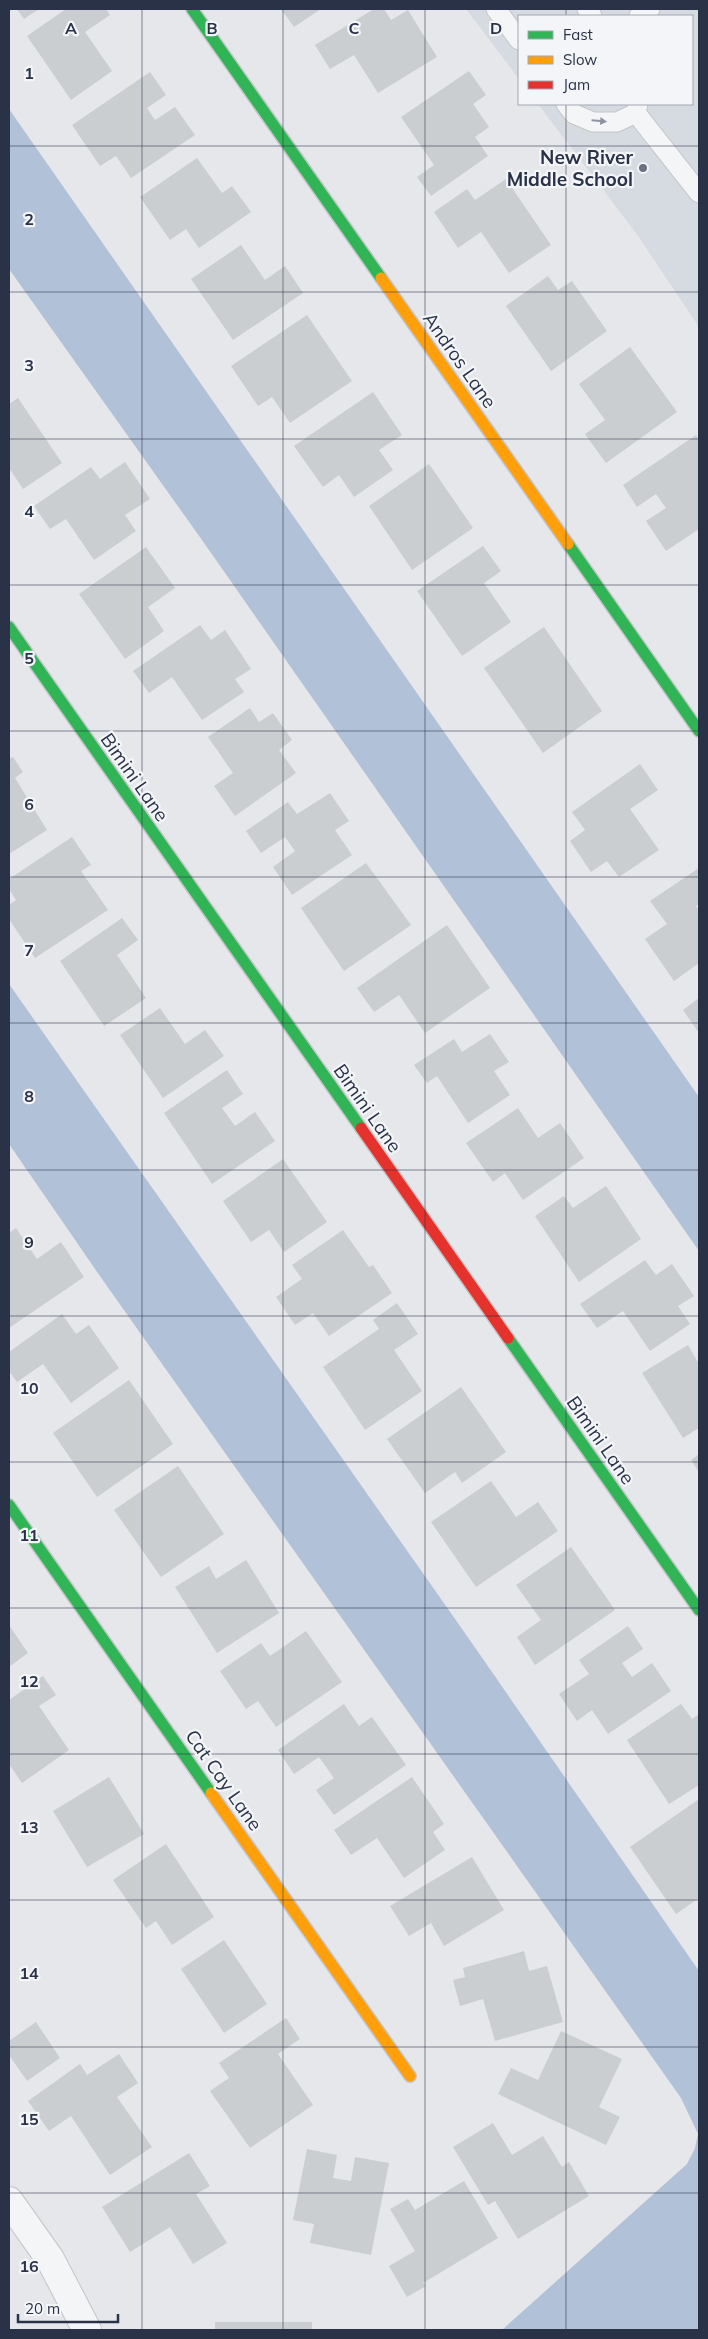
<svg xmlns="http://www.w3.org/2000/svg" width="708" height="2339" font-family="Mulish,sans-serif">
<rect width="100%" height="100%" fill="#e5e7ea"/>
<path fill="#d6dae1" d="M466,9H699V327L636,233L538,104H692V16H519V79Z"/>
<g fill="#b1c1d8">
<path d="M9,109L699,1097V1251L202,540L9,269Z"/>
<path d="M9,984L467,1636L699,1971V2330H502L687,2164L695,2148L698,2134L681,2098L102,1279L9,1144Z"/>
</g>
<g fill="#cbced1">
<path d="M17,9H39L24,19Z"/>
<path d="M66,9H106L110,15L85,32L112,71L71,100L27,36Z"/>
<path d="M281,9H321L294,27Z"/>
<path d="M374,9H384L391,20L408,10L437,57L378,93L354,55L330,69L315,45Z"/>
<path d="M469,71L486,95L473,104L489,127L475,137L488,156L431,196L417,177L434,165L401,117Z"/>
<path d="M150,72L166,95L147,108L155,120L175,107L195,135L131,178L116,156L100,166L72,125Z"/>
<path d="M197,158L222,193L232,186L251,212L199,248L186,229L170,240L140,197Z"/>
<path d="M506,179L551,245L509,273L481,232L458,248L434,212L467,189L475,200Z"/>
<path d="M241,245L265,280L285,266L303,293L233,340L191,279Z"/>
<path d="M548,276L558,290L572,281L607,331L551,371L506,306Z"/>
<path d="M307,315L352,381L290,423L272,397L258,406L231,366Z"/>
<path d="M630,347L677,412L606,463L585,434L605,420L579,384Z"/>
<path d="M373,392L402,435L379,450L393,470L354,497L339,475L323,487L294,446Z"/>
<path d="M18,398L62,463L23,489L9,468V404Z"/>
<path d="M696,435L699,440V529L666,551L646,521L666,508L656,494L637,507L623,485Z"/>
<path d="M125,462L150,499L125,515L136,531L94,560L66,519L50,529L34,506L91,467L100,479Z"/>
<path d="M429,464L473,528L412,570L369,506Z"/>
<path d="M483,546L501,571L484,583L511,622L462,656L417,591Z"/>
<path d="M146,547L175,588L148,607L164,631L125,659L79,594Z"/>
<path d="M200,625L211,640L225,630L251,669L235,679L244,692L202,720L172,677L149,693L133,671Z"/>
<path d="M544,627L602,711L543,753L484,668Z"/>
<path d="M250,708L259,722L273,713L292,740L279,750L296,773L235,816L214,786L233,773L208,737Z"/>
<path d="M13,757L23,772L15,778L47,830L9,854V759Z"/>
<path d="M640,764L658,790L630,809L659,850L619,877L607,861L591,872L570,841L585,830L572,812Z"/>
<path d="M330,793L349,821L335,830L352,855L292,895L273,867L295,851L285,837L261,853L246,831L288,802L297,814Z"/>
<path d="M72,837L91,865L81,871L108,910L35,958L9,919V905L16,900L9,889V879Z"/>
<path d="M366,863L411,925L344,971L301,908Z"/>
<path d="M699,868V904L696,906L699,911V963L674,981L645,939L667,924L650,901Z"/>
<path d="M122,918L138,940L117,955L146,998L104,1026L60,961Z"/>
<path d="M447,925L490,988L425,1033L399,995L374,1012L357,988Z"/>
<path d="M699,998V1033L683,1010Z"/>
<path d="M160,1008L185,1044L205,1030L224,1056L163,1098L120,1035Z"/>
<path d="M490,1034L509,1062L494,1071L510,1095L468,1123L437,1076L427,1083L414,1065L454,1039L462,1052Z"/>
<path d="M227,1070L243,1094L222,1108L235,1126L255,1112L275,1141L212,1184L164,1113Z"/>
<path d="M518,1108L538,1138L560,1123L584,1158L523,1200L505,1173L493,1182L466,1143Z"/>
<path d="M283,1159L327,1222L284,1252L269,1230L251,1242L223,1201Z"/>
<path d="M606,1186L641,1239L579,1282L535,1216L564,1196L573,1208Z"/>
<path d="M16,1228L37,1259L61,1242L84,1277L9,1328V1233Z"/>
<path d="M343,1230L369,1267L373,1265L392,1293L329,1336L313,1313L295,1325L276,1297L302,1279L292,1265Z"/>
<path d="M645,1260L656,1275L672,1264L694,1296L678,1306L690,1324L650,1351L623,1311L597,1328L580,1304Z"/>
<path d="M397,1303L418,1334L394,1350L422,1391L365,1430L323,1367L379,1329L373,1320Z"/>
<path d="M62,1314L76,1334L89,1325L119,1368L71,1403L43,1364L17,1382L9,1371V1352Z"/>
<path d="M688,1345L699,1364V1428L683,1438L642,1373Z"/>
<path d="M129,1380L173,1444L97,1497L53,1433Z"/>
<path d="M461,1387L506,1452L462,1483L455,1472L425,1493L387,1439Z"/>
<path d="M699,1454V1472L691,1460Z"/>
<path d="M178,1466L224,1534L161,1577L114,1510Z"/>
<path d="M491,1481L516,1517L538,1502L558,1531L476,1587L431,1522Z"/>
<path d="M571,1547L615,1610L535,1665L517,1637L541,1620L516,1585Z"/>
<path d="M246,1560L279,1613L217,1653L175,1587L209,1566L216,1579Z"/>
<path d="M9,1625L28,1653L9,1667Z"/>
<path d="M628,1626L643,1649L622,1663L632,1677L652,1663L671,1691L608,1734L592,1710L577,1721L559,1694L589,1674L579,1660Z"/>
<path d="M306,1631L342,1682L276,1727L258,1701L246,1709L220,1671L261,1643L270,1656Z"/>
<path d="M43,1676L56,1695L39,1706L69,1750L22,1783L9,1764V1700Z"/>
<path d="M344,1704L359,1726L372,1717L406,1765L334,1815L316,1790L334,1778L319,1757L294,1774L278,1750Z"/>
<path d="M681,1704L692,1719L699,1714V1785L669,1804L627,1740Z"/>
<path d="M109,1777L144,1834L87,1867L53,1811Z"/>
<path d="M412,1777L444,1824L433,1832L445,1850L404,1878L377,1838L351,1855L334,1830Z"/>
<path d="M699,1799V1898L676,1914L630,1847Z"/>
<path d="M166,1844L214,1917L172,1945L156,1921L146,1928L113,1880Z"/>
<path d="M472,1857L504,1910L444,1946L431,1923L409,1936L390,1906Z"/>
<path d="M224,1940L267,2004L224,2033L181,1969Z"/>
<path d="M524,1951L529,1971L547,1966L563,2022L495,2041L483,1999L460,2006L453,1980L465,1977L463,1968Z"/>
<path d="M286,2018L300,2039L278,2054L313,2105L250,2148L210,2091L229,2078L219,2063Z"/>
<path d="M36,2022L60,2058L27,2081L9,2055V2041Z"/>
<path d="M561,2031L622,2059L599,2107L620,2117L606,2145L498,2094L511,2068L538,2080Z"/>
<path d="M119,2054L138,2083L117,2097L152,2147L110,2175L71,2116L49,2131L28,2101L80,2064L87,2075Z"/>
<path d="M493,2123L512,2155L543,2136L562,2167L569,2162L589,2196L518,2239L495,2201L488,2205L453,2147Z"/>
<path d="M307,2149L337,2155L333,2178L351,2181L355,2157L389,2163L371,2255L310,2243L314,2224L293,2220Z"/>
<path d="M189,2153L210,2186L196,2194L227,2243L193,2264L170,2227L130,2252L102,2207Z"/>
<path d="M464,2181L498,2238L423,2283L426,2286L407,2297L389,2266L415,2251L390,2209L408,2199L415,2210Z"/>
<rect x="215" y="2322" width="97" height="8"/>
</g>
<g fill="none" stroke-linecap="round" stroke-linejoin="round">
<g stroke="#c3c5c8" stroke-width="21">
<g id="lane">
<path d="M496,9L519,40"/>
<path d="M587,9L592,16"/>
<path d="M639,16L650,9"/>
<path d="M566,104L574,114L593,122H617L636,113"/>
<path d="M638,104L636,113L699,193"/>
</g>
</g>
<g stroke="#c3c5c8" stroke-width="30">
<path id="street" d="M9,2201L50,2259L87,2330"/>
</g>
<g stroke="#c3c5c8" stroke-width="14">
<g id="fast">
<path d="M192,9L381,278"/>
<path d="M568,544L699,731"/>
<path d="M9,627L361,1128"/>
<path d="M508,1338L699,1610"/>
<path d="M9,1505L211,1793"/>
</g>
</g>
<g stroke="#c3c5c8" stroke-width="14">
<g id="slow">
<path d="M381,278L568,544"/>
<path d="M211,1793L410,2076"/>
</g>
</g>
<g stroke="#c3c5c8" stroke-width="14">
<path id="jam" d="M361,1128L508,1338"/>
</g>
<use href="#lane" stroke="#f4f5f7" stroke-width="19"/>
<use href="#street" stroke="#f4f5f7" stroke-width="28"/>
<use href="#fast" stroke="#30b455" stroke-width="11"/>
<use href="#slow" stroke="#ff9f0a" stroke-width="11"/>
<use href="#jam" stroke="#e5322d" stroke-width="11"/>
</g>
<defs><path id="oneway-solid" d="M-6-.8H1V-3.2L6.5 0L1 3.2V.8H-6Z" transform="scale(1.25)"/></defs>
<use fill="#8e949f" href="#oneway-solid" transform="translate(599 121) rotate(5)"/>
<path fill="none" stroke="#293247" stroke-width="1" stroke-opacity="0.55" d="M142,9V2330M283,9V2330M425,9V2330M566,9V16M566,104V2330M9,146H699M9,292H699M9,439H699M9,585H699M9,731H699M9,877H699M9,1023H699M9,1170H699M9,1316H699M9,1462H699M9,1608H699M9,1754H699M9,1900H699M9,2047H699M9,2193H699"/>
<circle fill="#6b7180" stroke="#f3f5f9" stroke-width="2" cx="643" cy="168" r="5"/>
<g text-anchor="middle" stroke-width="4.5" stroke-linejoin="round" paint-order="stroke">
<g font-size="19" font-weight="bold" fill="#293247" stroke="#f3f5f9" text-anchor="end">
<text x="633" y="164">New River<tspan x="633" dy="22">Middle School</tspan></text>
</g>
<g font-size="19" fill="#293247" stroke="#f3f5f9">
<text transform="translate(460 360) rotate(55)" y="7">Andros Lane</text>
<text transform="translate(135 777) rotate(55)" y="7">Bimini Lane</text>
<text transform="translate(368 1108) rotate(55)" y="7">Bimini Lane</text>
<text transform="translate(601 1440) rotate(55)" y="7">Bimini Lane</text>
<text transform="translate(224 1780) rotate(55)" y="7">Cat Cay Lane</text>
</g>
</g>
<g font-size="16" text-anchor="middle" font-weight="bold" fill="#293247" stroke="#f3f5f9" stroke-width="4.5" stroke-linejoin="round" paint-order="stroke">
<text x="71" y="34">A</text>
<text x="212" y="34">B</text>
<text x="354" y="34">C</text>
<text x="496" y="34">D</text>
<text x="29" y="79">1</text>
<text x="29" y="225">2</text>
<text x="29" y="371">3</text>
<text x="29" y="517">4</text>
<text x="29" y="664">5</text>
<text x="29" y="810">6</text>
<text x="29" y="956">7</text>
<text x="29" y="1102">8</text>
<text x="29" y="1248">9</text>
<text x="29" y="1394">10</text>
<text x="29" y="1541">11</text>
<text x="29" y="1687">12</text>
<text x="29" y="1833">13</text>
<text x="29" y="1979">14</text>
<text x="29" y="2125">15</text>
<text x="29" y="2272">16</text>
</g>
<rect width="708" height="2339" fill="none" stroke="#293247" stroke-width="20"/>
<rect x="518" y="15" width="175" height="90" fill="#f3f5f9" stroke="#a2a7b2"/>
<rect x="528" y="31" width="25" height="8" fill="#30b455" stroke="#a2a7b2"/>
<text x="563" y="40" font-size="15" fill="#293247">Fast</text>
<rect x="528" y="56" width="25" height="8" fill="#ff9f0a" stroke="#a2a7b2"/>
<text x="563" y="65" font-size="15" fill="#293247">Slow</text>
<rect x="528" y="81" width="25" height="8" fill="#e5322d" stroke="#a2a7b2"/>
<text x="563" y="90" font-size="15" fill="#293247">Jam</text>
<path d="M18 2314v8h100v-8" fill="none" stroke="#293247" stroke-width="2.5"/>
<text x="25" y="2314" font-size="15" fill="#293247" stroke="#f3f5f9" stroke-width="4" paint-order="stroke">20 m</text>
</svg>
